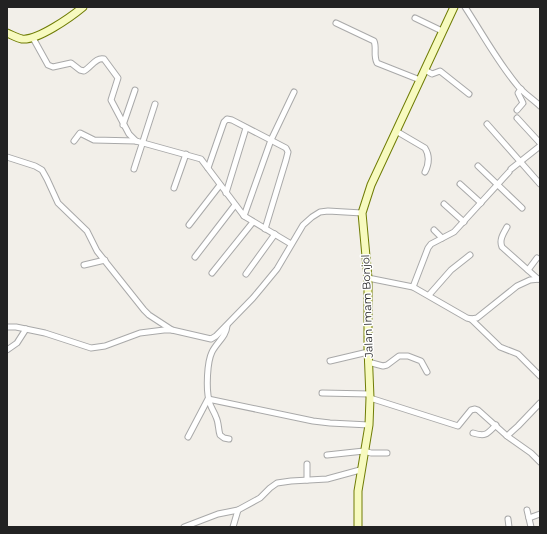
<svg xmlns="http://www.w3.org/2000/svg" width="547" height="534" font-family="Montserrat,sans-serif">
<rect width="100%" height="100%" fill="#f2efe9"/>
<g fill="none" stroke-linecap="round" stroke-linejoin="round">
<g stroke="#a9a9a9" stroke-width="7">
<g id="street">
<path d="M465,7C482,33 497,61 517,85C523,93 533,99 540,106"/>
<path d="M415,18L442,31"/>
<path d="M336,23L374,41C377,48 373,55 377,63L420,80"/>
<path d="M33,38L48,65L53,67L71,63L80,70L84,71C91,67 96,57 104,59L118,78L111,100L129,134L136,141"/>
<path d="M425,70L432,74L440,71L469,94"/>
<path d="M517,110L523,103L518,93L521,89"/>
<path d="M517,118L540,143"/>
<path d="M487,124L540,184"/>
<path d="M123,125L135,90"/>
<path d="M396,131L425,148C430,156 429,164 425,172"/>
<path d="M74,141L80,133L94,140L136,141L201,159L244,216L291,244"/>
<path d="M7,157L35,166L42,170L47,179L58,203L87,231L97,251L144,310L149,315L172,330"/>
<path d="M478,166L522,208"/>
<path d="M208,168L224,122L227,119L232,120L286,148L288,152L286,160L265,229"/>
<path d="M134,169L155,104"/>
<path d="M511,169L540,146"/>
<path d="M460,184L481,203"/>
<path d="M174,188L186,154"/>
<path d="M226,193L246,128"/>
<path d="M444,204L464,222"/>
<path d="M244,216L271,140L294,92"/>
<path d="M189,225L220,185"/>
<path d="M507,227C503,234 499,240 502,247L538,279"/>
<path d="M434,230L442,238"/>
<path d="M195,257L235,205"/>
<path d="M84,265L105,260"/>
<path d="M528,270L537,258"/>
<path d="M212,273L253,222"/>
<path d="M246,274L275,234"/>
<path d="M368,278L413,287L467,318L471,319L477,318L517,286L530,280L540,279"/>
<path d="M413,287L428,248L431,244L454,232L509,172"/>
<path d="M429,295L451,270L470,255"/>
<path d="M471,319L500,347L518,354L540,376"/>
<path d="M227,326C226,337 217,342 212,352C207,362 206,389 209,400C210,407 214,411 216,417C219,423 218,429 220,435L224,438L229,439"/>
<path d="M7,327H16L45,333L91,348L105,346L140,333L164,330H172L211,339L216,336L253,298L263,286L277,269L303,225L312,217L320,212L328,211L362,213"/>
<path d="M7,350L17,343L26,329"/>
<path d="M330,361L368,352"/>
<path d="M368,362L383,366L387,365L399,356H408L421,361L427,372"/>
<path d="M322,393L370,394"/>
<path d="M370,398L458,426L471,410L475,409L478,410L507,436L518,426L540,403"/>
<path d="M473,433C486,437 487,434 496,425"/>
<path d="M507,436L531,453L540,462"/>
<path d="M188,437L208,399L313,421L330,423L369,425"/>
<path d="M327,455L364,451L371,453H387"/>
<path d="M307,480V464"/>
<path d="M527,510L531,527"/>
<path d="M529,518L540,514"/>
<path d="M508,519L509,527"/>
<path d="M184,527L218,514L238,510L260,498L270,488L277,483L291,481L327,479L360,470"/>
<path d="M233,527L238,510"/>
</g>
</g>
<g stroke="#707d05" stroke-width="9">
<g id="secondary">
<path d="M7,33C12,35 17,38 22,39C37,41 71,17 83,7"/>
<path d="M358,527V491L369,425L370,398L368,348V278L362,213L371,185L454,7"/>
</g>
</g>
<use href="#street" stroke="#fff" stroke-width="5"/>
<use href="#secondary" stroke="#f7fabf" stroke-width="7"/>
</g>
<g text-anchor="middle" stroke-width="3" stroke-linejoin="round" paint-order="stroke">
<g font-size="11" fill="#222" stroke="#fff">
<text transform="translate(367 306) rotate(-92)" y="4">Jalan Imam Bonjol</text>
</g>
</g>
<rect width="547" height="534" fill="none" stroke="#222222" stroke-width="16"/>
</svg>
